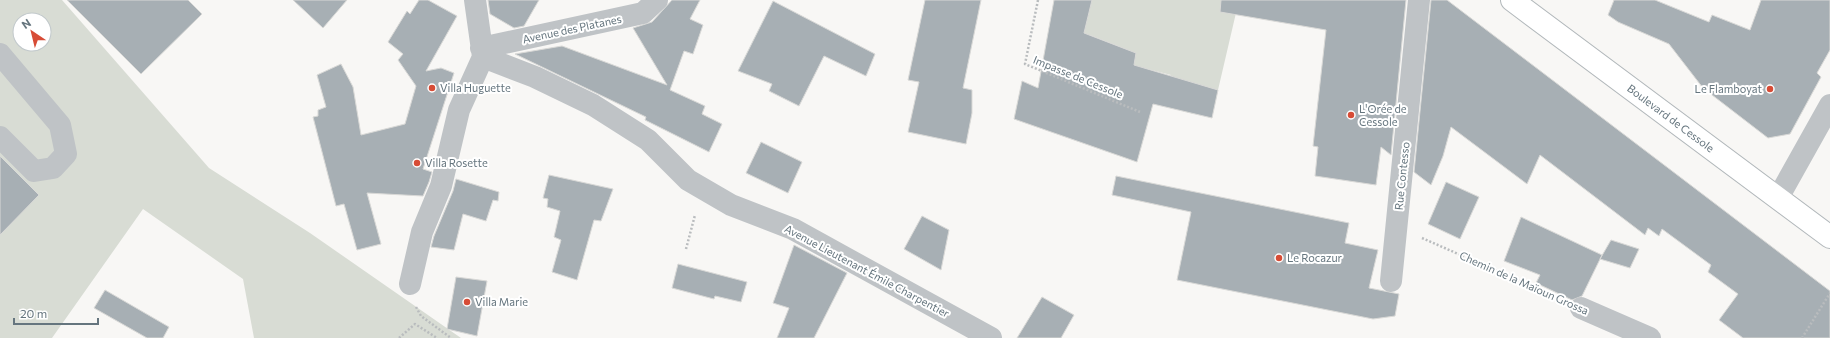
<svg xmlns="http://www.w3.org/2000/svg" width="1830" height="338" viewBox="0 0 1830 338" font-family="Commissioner,sans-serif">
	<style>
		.green { fill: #d8dcd4; fill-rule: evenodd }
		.building { fill: #a7afb4; stroke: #d9d9d7 }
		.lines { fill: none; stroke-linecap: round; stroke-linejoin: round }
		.major-casing { stroke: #b2b8bb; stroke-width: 24 }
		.path { stroke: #b9bcbe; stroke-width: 2.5; stroke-dasharray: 2 2; stroke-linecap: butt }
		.minor { stroke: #bfc3c6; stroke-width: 22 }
		.major { stroke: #fff; stroke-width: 22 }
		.poi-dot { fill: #d74c36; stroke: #fff; stroke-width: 1.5 }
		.labels { text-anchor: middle; stroke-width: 4; stroke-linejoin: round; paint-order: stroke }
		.street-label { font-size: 11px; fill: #65757e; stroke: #fff }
		.poi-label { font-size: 11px; fill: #65757e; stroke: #fff; text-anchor: start }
	</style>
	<rect width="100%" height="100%" fill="#f8f7f5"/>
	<!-- green -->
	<path class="green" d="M 0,0 L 62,0 L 209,168 L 310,233 L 461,338 L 254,338 L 243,279 L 143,209 L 52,338 L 0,338 ZM 20,20 L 44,20 L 44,44 L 20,44 Z
		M 1092,0 L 1239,0 L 1218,90 L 1201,85 L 1194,114 L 1175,109 L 1167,91 L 1171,75 L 1144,68 L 1140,81 L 1131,78 L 1136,53 L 1090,35 L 1083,40 L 1080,23 Z"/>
	<!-- building -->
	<path class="building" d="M 67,0 L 188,0 L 202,14 L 141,74 Z
		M 293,0 L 347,0 L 323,28 Z
		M 419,0 L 428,0 L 457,16 L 426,71 L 441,68 L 454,73 L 423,169 L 432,172 L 429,182 L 423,196 L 367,193 L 381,244 L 357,250 L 344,204 L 336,206 L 313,117 L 318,116 L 318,110 L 326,107 L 317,75 L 341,64 L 353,87 L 361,135 L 405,124 L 416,86 L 398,60 L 403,54 L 388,42 L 407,11 L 410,14 Z
		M 488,0 L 539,0 L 524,26 L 514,28 L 490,14 Z
		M 672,0 L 700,0 L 690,19 L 703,25 L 693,54 L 684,51 L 670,90 L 705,106 L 702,114 L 722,124 L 709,152 L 645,120 L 646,117 L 515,54 L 562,46 L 667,85 L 633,28 L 652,22 Z
		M 925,0 L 981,0 L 963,88 L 972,90 L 972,113 L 966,144 L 908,132 L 919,82 L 908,80 Z
		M 1054,0 L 1092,0 L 1084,33 L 1136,53 L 1134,65 L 1218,90 L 1212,118 L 1153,104 L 1137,162 L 1014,119 L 1022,81 L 1038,88 Z
		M 1221,0 L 1406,0 L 1391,155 L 1381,147 L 1376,185 L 1315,176 L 1318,147 L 1313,146 L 1326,30 L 1220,12 Z
		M 1431,0 L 1447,0 L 1830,291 L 1830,338 L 1743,338 L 1719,320 L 1738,294 L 1708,272 L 1711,265 L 1662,229 L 1659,236 L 1648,228 L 1645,235 L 1540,155 L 1527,184 L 1451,127 L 1443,156 L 1431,185 L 1414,172 Z
		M 1614,0 L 1655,0 L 1709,22 L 1712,15 L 1750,30 L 1761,0 L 1830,0 L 1830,50 L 1817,73 L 1821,77 L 1790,134 L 1768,138 L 1703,88 L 1669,44 L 1618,22 L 1608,15 Z
		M 773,1 L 875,54 L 866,76 L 824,56 L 799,106 L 769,91 L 772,84 L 738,71 Z
		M 761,142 L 802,162 L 788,193 L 746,173 Z
		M 0,156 L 39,195 L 0,235 Z
		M 549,175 L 613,189 L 601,221 L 594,220 L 577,280 L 552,272 L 561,240 L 554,237 L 560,211 L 547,207 L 548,199 L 543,198 Z
		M 1116,176 L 1349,223 L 1345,243 L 1378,250 L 1369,288 L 1399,294 L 1395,316 L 1373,319 L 1177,280 L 1191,212 L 1112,195 Z
		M 456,179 L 499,192 L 498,201 L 493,200 L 486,221 L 463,214 L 454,250 L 431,247 L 434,236 L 453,191 Z
		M 1446,182 L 1479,197 L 1460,239 L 1428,224 Z
		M 922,216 L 949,230 L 941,270 L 904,249 Z
		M 1521,217 L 1602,255 L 1582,296 L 1572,300 L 1536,283 L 1540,275 L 1504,261 Z
		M 1611,240 L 1639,249 L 1630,268 L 1600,259 Z
		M 794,245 L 847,273 L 814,338 L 777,338 L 789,308 L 773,303 Z
		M 678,264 L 747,282 L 741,302 L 715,296 L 714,299 L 672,288 Z
		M 456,277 L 487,281 L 477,336 L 447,329 Z
		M 105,290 L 169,327 L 163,338 L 147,338 L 94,308 Z
		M 1042,297 L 1074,315 L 1061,338 L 1017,338 Z"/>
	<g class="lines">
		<defs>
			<g id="major">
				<path id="s1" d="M 1512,0 L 1830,237"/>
			</g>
		</defs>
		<!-- major casing -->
		<use href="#major" class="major-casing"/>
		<!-- path -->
		<path class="path" d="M 1038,0 L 1025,64 L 1140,112
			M 1422,238 L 1558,298
			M 686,249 L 695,215
			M 416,307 L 421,316 L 451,338
			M 399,338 L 415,324 L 437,338
			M 1802,338 L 1830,293"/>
		<!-- minor -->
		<path class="minor" d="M 475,0 L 483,57
			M 481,48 L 643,13 L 657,0
			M 0,54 L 60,125 L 66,154 L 53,168 L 34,171 L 0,137
			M 483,57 L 535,77 L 593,105 L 648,140 L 688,180 L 731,205 L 793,229 L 991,338
			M 1778,198 L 1830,105
			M 1391,281 L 1419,0
			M 410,284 L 422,232 L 441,186 L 459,110 L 483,57
			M 1581,308 L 1650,338"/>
		<!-- major -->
		<use href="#major" class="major"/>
	</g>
	<!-- markers -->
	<g class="poi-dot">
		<circle cx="432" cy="88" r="4"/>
		<circle cx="1770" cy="89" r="4"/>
		<circle cx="1351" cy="115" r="4"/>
		<circle cx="417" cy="163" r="4"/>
		<circle cx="1279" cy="258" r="4"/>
		<circle cx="467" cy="302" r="4"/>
	</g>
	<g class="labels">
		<!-- street labels -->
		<g class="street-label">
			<text transform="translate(572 29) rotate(-12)" y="4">Avenue des Platanes</text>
			<text transform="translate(1078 77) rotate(22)" y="4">Impasse de Cessole</text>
			<text dy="4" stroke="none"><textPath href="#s1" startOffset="198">Boulevard de Cessole</textPath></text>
			<text transform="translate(1402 176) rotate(-84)" y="4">Rue Contesso</text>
			<text transform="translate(867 271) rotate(28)" y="4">Avenue Lieutenant Émile Charpentier</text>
			<text transform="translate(1524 283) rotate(24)" y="4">Chemin de la Maïoun Grossa</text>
		</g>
		<!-- poi labels -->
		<g class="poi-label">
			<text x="440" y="92">Villa Huguette</text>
			<text x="1762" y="93" text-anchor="end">Le Flamboyat</text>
			<text x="1359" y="113">L'Orée de<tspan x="1359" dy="13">Cessole</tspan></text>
			<text x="425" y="167">Villa Rosette</text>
			<text x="1287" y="262">Le Rocazur</text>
			<text x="475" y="306">Villa Marie</text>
		</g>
	</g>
	<!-- north arrow -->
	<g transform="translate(32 32) rotate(325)"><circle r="19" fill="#ffffff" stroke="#c1c8cb"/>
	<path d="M0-3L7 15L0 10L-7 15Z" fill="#d74c36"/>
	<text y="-6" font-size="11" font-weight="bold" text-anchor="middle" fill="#65757e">N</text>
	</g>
	<!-- scale -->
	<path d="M14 318v6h84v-6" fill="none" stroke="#65757e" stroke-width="2"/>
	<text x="20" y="318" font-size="12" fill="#65757e" stroke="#ffffff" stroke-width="3" paint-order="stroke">20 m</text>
</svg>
